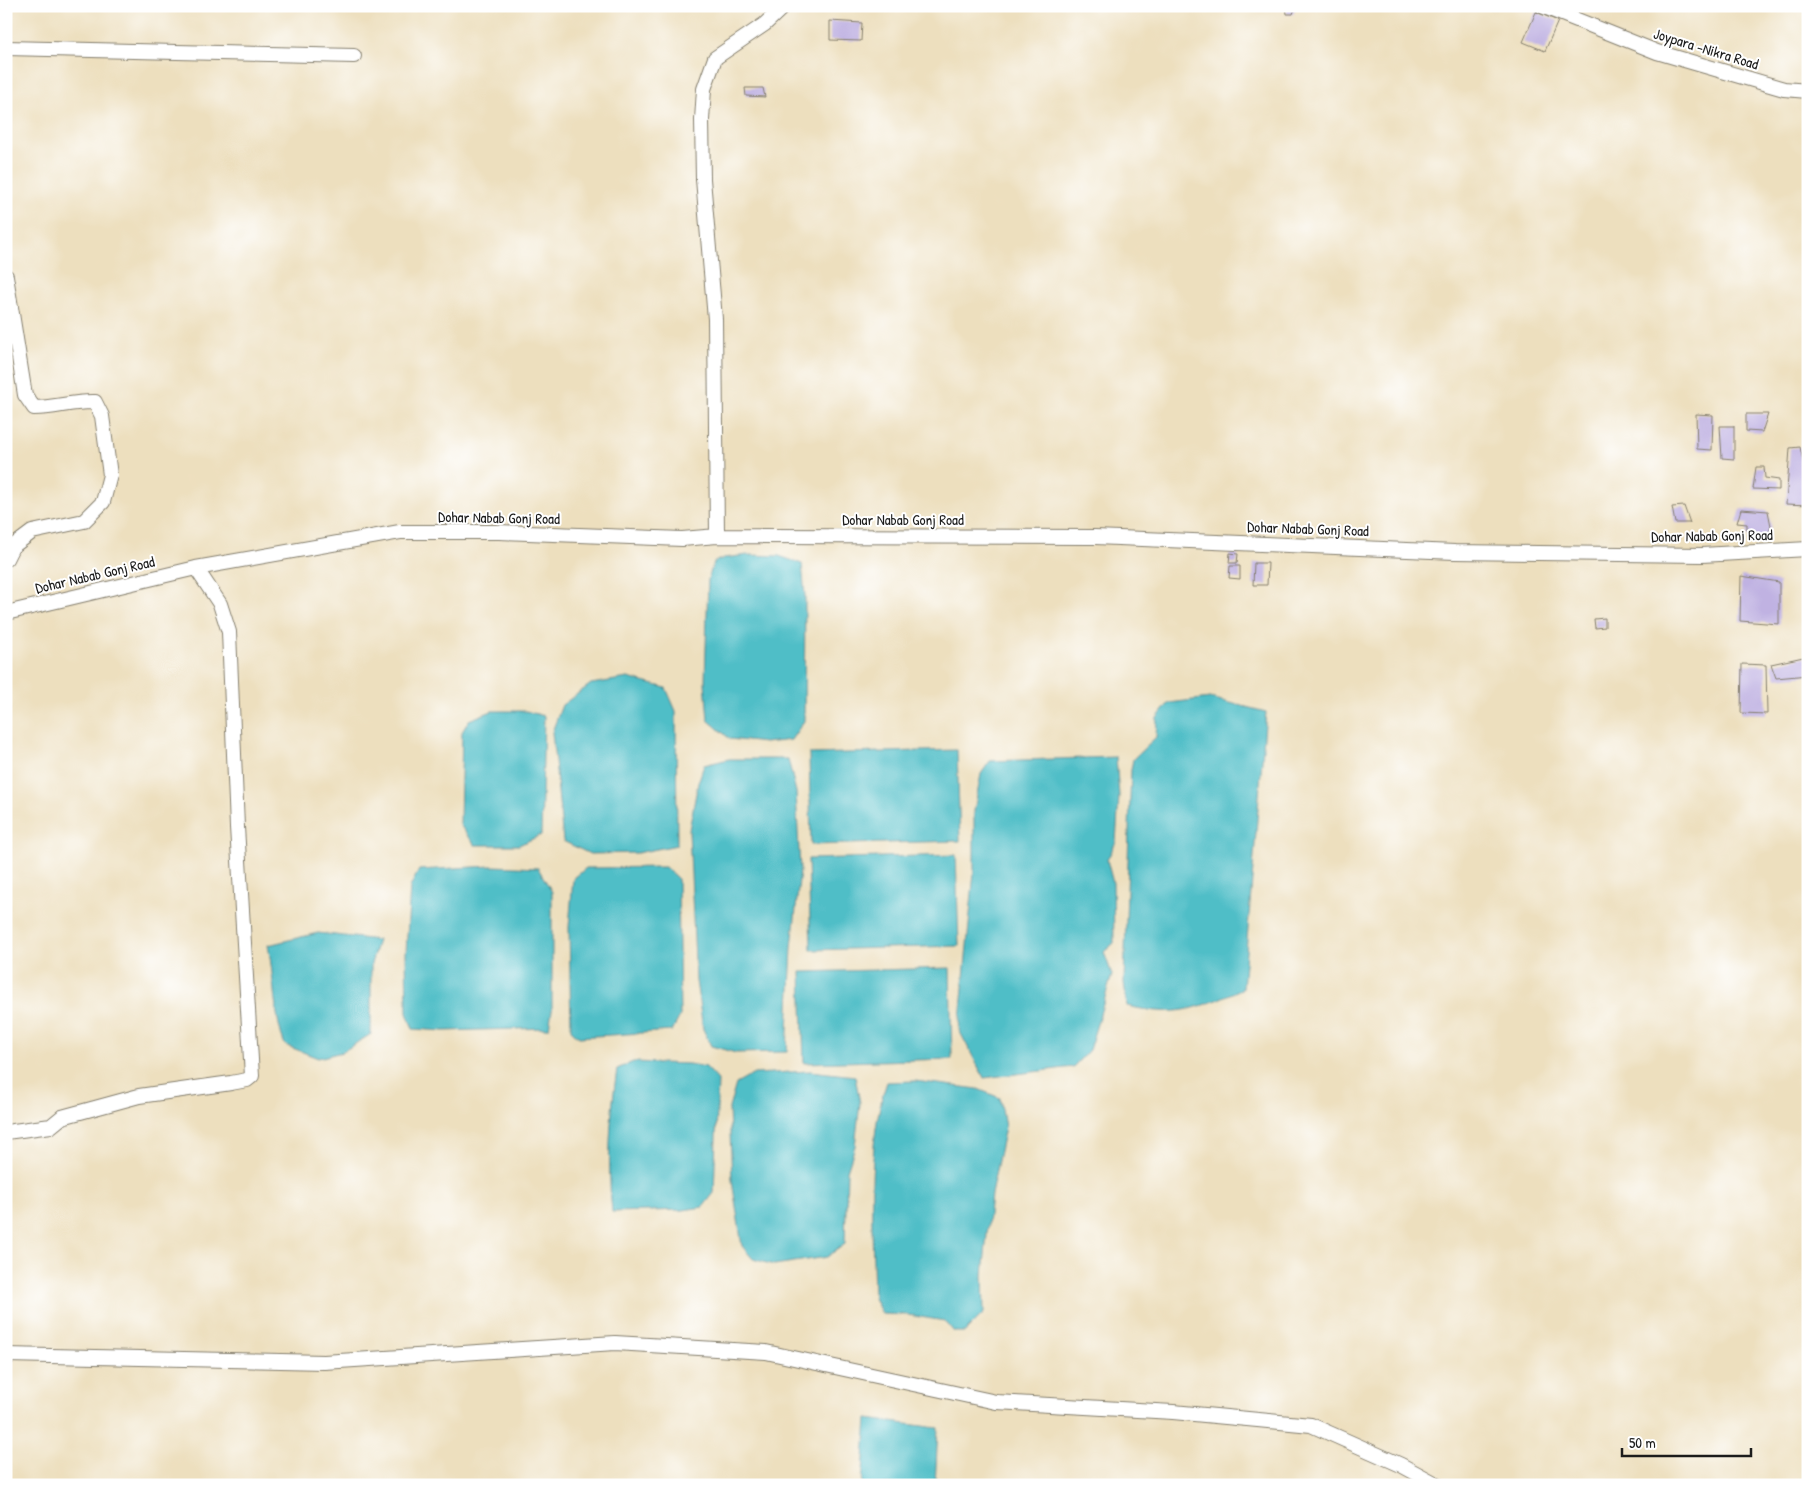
<svg xmlns="http://www.w3.org/2000/svg" width="1814" height="1491" viewBox="0 0 1814 1491" font-family="'Patrick Hand',sans-serif">
	<style>
		.water { fill: #50bec7; stroke: #366d72 }
		.building { fill: #c0b2e2 }
		.lines { fill: none; stroke-linecap: round; stroke-linejoin: round }
		.street-casing { stroke: #847e6d; stroke-width: 16 }
		.street { stroke: #fff; stroke-width: 14 }
		.labels { text-anchor: middle; stroke-width: 4; stroke-linejoin: round; paint-order: stroke }
		.street-label { font-size: 15px; fill: #1c1c1c; stroke: #fff }
	</style>
	<rect width="100%" height="100%" fill="#fff"/>
	<filter id="ink" filterUnits="userSpaceOnUse"><feTurbulence type="fractalNoise" baseFrequency=".02" numOctaves="2"/><feDisplacementMap in="SourceGraphic" scale="10" xChannelSelector="R" yChannelSelector="G"/><feConvolveMatrix kernelMatrix="1 2 1 2 8 2 1 2 1" color-interpolation-filters="sRGB"/></filter>
	<filter id="wash" filterUnits="userSpaceOnUse"><feTurbulence type="fractalNoise" baseFrequency=".0096" numOctaves="4" result="noise"/><feDisplacementMap in="SourceGraphic" scale="20" xChannelSelector="R" yChannelSelector="G"/><feGaussianBlur stdDeviation="1.12" result="paint"/><feColorMatrix in="noise" values="0 0 0 0 0 0 0 0 0 0 0 0 0 0 0 0 0 1.4 0 .05"/><feComposite in="paint" operator="in"/></filter>
	<g filter="url(#wash)">
		<rect width="100%" height="100%" fill="#eddfbe"/>
		<!-- water -->
		<path class="water" d="M 748,555 L 779,556 L 802,564 L 805,596 L 804,721 L 791,740 L 765,743 L 730,739 L 708,720 L 705,682 L 708,579 L 714,562 L 724,558 Z
			M 628,678 L 666,688 L 676,711 L 677,845 L 637,853 L 590,854 L 563,841 L 552,732 L 562,705 L 591,684 Z
			M 1210,698 L 1266,712 L 1243,988 C 1197,1009 1179,1018 1127,1006 L 1124,982 L 1131,770 L 1133,759 L 1156,737 L 1157,718 L 1169,703 Z
			M 492,711 L 526,711 L 544,716 L 541,835 L 519,845 L 475,845 L 460,825 L 462,732 L 469,720 Z
			M 957,750 L 960,841 L 811,845 L 809,754 Z
			M 1116,757 L 1119,796 L 1116,842 L 1107,860 L 1113,883 L 1114,943 L 1104,952 L 1112,975 L 1089,1050 L 1073,1067 L 984,1078 L 959,1030 L 974,872 L 974,811 L 981,774 L 990,761 Z
			M 729,759 L 788,759 L 796,792 L 800,870 L 792,947 L 787,1052 L 736,1053 L 711,1046 L 703,1029 L 696,981 L 689,830 L 698,783 L 704,765 Z
			M 956,855 L 959,946 L 811,950 L 808,859 Z
			M 492,866 L 538,868 L 552,892 L 552,1010 L 549,1028 L 444,1031 L 413,1029 L 407,1013 L 406,953 L 410,887 L 419,870 Z
			M 665,867 L 678,879 L 680,1016 L 672,1031 L 579,1037 L 571,1030 L 569,927 L 573,879 L 586,868 Z
			M 318,933 L 378,940 L 371,964 L 371,1034 L 342,1052 L 318,1058 L 285,1045 C 274,1019 274,976 268,945 Z
			M 950,968 L 952,1059 L 804,1063 L 801,972 Z
			M 633,1062 L 689,1064 L 706,1067 L 718,1080 L 714,1193 L 703,1207 L 683,1210 L 612,1212 C 607,1164 610,1117 617,1069 Z
			M 810,1071 L 855,1076 L 860,1103 L 855,1146 L 847,1171 L 845,1244 L 827,1257 L 774,1265 L 753,1259 L 742,1246 L 732,1180 L 729,1108 L 736,1084 L 754,1074 Z
			M 915,1081 L 978,1089 L 1000,1098 L 1005,1127 L 991,1194 L 983,1275 L 984,1313 L 965,1332 L 954,1332 L 945,1321 L 908,1315 L 882,1314 L 874,1298 C 873,1234 865,1141 887,1082 Z
			M 867,1419 L 938,1428 L 935,1485 L 862,1485 Z"/>
		<g id="blocks">
			<!-- building -->
			<path class="building" d="M 1286,6 L 1296,6 L 1293,14 L 1287,14 Z
				M 1536,12 L 1558,21 L 1545,51 L 1523,42 Z
				M 830,21 L 862,23 L 861,41 L 830,40 Z
				M 745,88 L 763,88 L 765,97 L 746,96 Z
				M 1696,414 L 1713,415 L 1712,450 L 1697,449 Z
				M 1746,414 L 1768,414 L 1762,432 L 1746,431 Z
				M 1720,426 L 1734,426 L 1734,459 L 1722,458 Z
				M 1800,447 L 1808,483 L 1808,505 L 1786,504 L 1790,448 Z
				M 1756,467 L 1764,467 L 1765,478 L 1779,480 L 1779,490 L 1753,489 Z
				M 1684,506 L 1690,523 L 1675,523 L 1672,507 Z
				M 1741,509 L 1768,511 L 1771,526 L 1768,538 L 1747,536 L 1747,524 L 1737,523 Z
				M 1230,553 L 1238,554 L 1237,563 L 1229,563 Z
				M 1254,563 L 1268,563 L 1267,585 L 1253,585 Z
				M 1230,566 L 1240,566 L 1240,579 L 1229,578 Z
				M 1741,576 L 1779,582 L 1779,624 L 1740,621 Z
				M 1605,618 L 1605,627 L 1595,628 L 1594,619 Z
				M 1808,656 L 1808,675 L 1776,678 L 1771,664 Z
				M 1742,664 L 1766,665 L 1767,714 L 1741,713 Z"/>
		</g>
	</g>
	<g filter="url(#ink)">
		<use href="#blocks" fill-opacity="0" stroke="#847e6d" stroke-width="1"/>
		<g class="lines">
			<defs>
				<path id="street" d="M 1542,6 L 1657,52 L 1784,89 L 1808,91
					M 6,48 L 354,56
					M 6,276 L 25,395 L 34,408 C 55,408 75,401 95,402 L 102,416 L 110,475 L 103,502 L 84,521 L 32,532 L 12,547 L 6,559
					M 717,536 L 715,319 L 703,179 L 702,120 L 704,89 L 715,58 L 765,24 L 784,6
					M 6,613 L 196,568 L 400,532 L 499,532 L 682,539 L 717,536 L 1095,537 L 1455,552 L 1702,555 L 1808,549
					M 6,1132 L 51,1126 L 62,1117 L 139,1096 L 231,1083 L 247,1080 L 252,1076 L 237,827 L 229,632 L 220,604 L 196,568
					M 6,1355 L 324,1362 L 615,1343 L 766,1352 L 996,1402 L 1173,1412 L 1311,1425 L 1401,1465 L 1438,1485"/>
			</defs>
			<!-- street casing -->
			<use href="#street" class="street-casing"/>
			<!-- street -->
			<use href="#street" class="street"/>
		</g>
	</g>
	<g class="labels">
		<!-- street labels -->
		<g class="street-label">
			<text transform="translate(1706 49) rotate(17)" y="5">Joypara -Nikra Road</text>
			<text transform="translate(499 518) rotate(1)" y="5">Dohar Nabab Gonj Road</text>
			<text x="903" y="525">Dohar Nabab Gonj Road</text>
			<text transform="translate(1308 529) rotate(2)" y="5">Dohar Nabab Gonj Road</text>
			<text transform="translate(1712 536) rotate(-1)" y="5">Dohar Nabab Gonj Road</text>
			<text transform="translate(95 575) rotate(-13)" y="5">Dohar Nabab Gonj Road</text>
		</g>
	</g>
	<!-- margin -->
	<rect width="1814" height="1491" fill="none" stroke="#fff" stroke-width="25"/>
	<!-- scale -->
	<path d="M1622 1448v8h129v-8" fill="none" stroke="#1c1c1c" stroke-width="2.5"/>
	<text x="1629" y="1448" font-size="15" fill="#1c1c1c" stroke="#ffffff" stroke-width="4" paint-order="stroke">50 m</text>
</svg>
